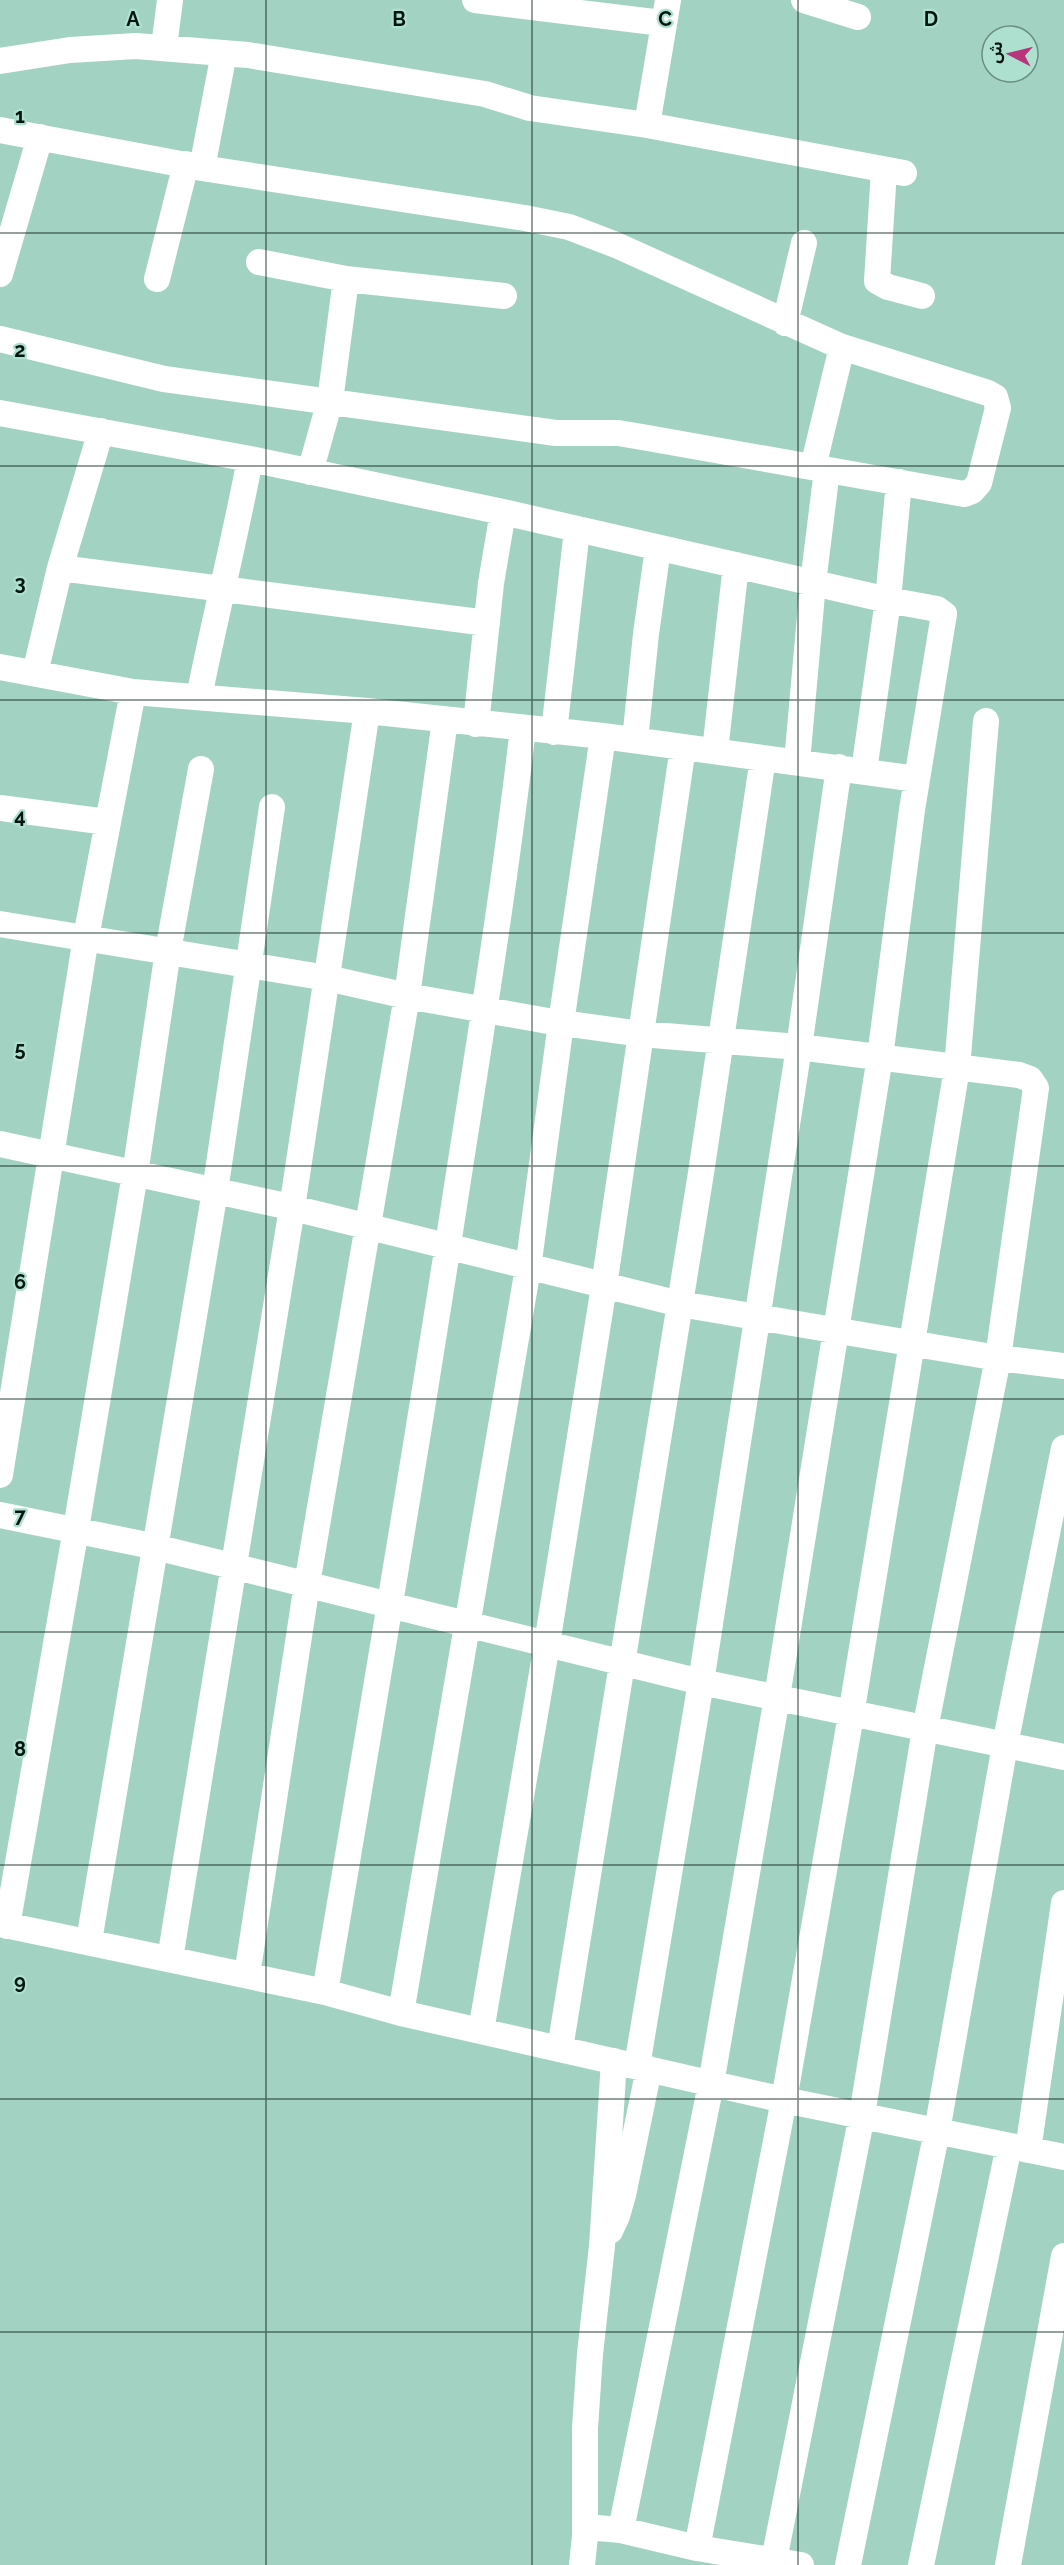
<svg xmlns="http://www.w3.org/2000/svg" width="1064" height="2565" viewBox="0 0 1064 2565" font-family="Raleway,'Noto Sans Arabic',sans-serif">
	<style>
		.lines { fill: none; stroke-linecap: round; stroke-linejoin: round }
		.minor { stroke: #fff; stroke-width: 26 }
		.grid { fill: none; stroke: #03150f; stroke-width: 1.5; stroke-opacity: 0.55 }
		.grid-label { font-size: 20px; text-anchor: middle; font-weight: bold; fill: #03150f; stroke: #aee0cf; stroke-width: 4.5; stroke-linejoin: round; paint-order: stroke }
	</style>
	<rect width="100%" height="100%" fill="#a2d3c2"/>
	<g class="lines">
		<!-- minor -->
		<path class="minor" d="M 475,0 L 662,23
			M 804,0 L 858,17
			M 164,47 L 170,0
			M 0,61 L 70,50 L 136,46 L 248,55 L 485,94 L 530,108 L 647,125 L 904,173
			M 647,125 L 668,0
			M 0,130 L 202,168 L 525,218 L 569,227 L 616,245 L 842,347 L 988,393 L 995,397 L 998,408 L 979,483 L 972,491 L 964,494 L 642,437 L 618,433 L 556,433 L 164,379 L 0,339
			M 202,168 L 224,53
			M 884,170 L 877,281 L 888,287 L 922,296
			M 259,262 L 346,279 L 504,296
			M 0,274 L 40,137
			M 157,279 L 186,164
			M 785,323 L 804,243
			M 0,413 L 250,459 L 503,512 L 888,600 L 937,609 L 944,614 L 912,810 L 880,1057 L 777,1697 L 711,2084 L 621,2530
			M 813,467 L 842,347
			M 310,472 L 330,401 L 346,279
			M 60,568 L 487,623
			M 0,667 L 133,692 L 367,711 L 603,736 L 917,779
			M 35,673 L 60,568 L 101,431
			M 199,697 C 215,617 235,539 250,459
			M 476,724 L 491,583 L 503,512
			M 554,732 L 577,530
			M 635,740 L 646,634 L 658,548
			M 715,751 L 736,565
			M 797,762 L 813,583 L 827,470
			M 864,771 L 888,600 L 899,482
			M 0,808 L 107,822
			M 0,924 L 327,978 L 407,996 L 548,1021 L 641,1034 L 799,1047 L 1019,1075 L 1030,1079 L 1036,1088 L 998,1358 L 925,1729 L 862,2115 L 774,2560
			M 0,1144 L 281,1205 L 680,1304 L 998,1358 L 1064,1366
			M 0,1475 L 86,937 L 133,692
			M 0,1515 L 147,1545 L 701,1682 L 1064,1757
			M 0,1924 L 325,1992 L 401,2013 L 784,2100 L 1064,2157
			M 7,1926 L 76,1529 L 135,1174 L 168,951 L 201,769
			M 89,1941 L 215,1191 L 272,807
			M 170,1959 L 292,1208 L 367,711
			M 247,1975 L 307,1584 L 407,996 L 445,720
			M 325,1992 C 370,1726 415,1459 456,1193 C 480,1038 505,884 523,728
			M 401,2013 L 528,1268 L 561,1023 L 603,736
			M 481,2031 L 547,1644 L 604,1286 L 683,747
			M 560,2049 L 701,1173 L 763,758
			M 637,2066 L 701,1682 L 799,1047 L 839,767
			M 1028,2150 L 1064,1903
			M 610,2231 L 617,2216 L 623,2195 L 649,2069
			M 585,2527 L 621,2530 L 697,2548 L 801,2565
			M 697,2548 L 784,2100 L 851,1715 L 957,1068 L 986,721
			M 582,2565 L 585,2536 L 585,2428 L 590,2354 L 602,2246 L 614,2061
			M 848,2565 L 937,2131 L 1005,1745 L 1064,1448
			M 921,2565 L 1009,2146
			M 1008,2565 L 1064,2256"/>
	</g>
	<!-- grid -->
	<path class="grid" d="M 266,0 L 266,2565M 532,0 L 532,2565M 798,0 L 798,2565M 0,233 L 1064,233M 0,466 L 1064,466M 0,700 L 1064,700M 0,933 L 1064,933M 0,1166 L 1064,1166M 0,1399 L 1064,1399M 0,1632 L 1064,1632M 0,1865 L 1064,1865M 0,2099 L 1064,2099M 0,2332 L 1064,2332"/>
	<g class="grid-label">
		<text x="133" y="26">A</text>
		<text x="399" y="26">B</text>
		<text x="665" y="26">C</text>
		<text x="931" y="26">D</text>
		<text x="20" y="123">1</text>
		<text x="20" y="357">2</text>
		<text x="20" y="590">3</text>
		<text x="20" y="823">4</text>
		<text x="20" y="1056">5</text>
		<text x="20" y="1289">6</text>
		<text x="20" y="1523">7</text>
		<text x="20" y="1756">8</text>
		<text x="20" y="1989">9</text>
	</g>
	<!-- north arrow -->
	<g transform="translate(1010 54) rotate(277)"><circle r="28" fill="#aee0cf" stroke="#6a8f82" stroke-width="1.5"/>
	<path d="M0-4.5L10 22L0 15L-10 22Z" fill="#b8347b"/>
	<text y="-9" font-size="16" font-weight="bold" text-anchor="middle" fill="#03150f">ش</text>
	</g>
</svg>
